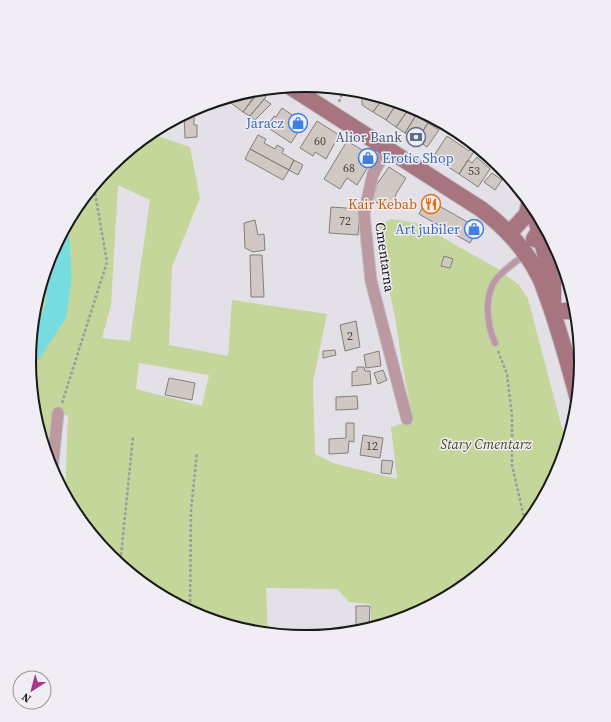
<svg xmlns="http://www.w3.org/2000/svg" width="611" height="722" viewBox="0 0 611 722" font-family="'Source Serif 4',serif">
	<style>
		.green { fill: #c4d699; fill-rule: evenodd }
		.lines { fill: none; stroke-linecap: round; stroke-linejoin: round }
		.river { stroke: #76dce0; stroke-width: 23 }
		.building { fill: #cfc8c3; stroke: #847e7a }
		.lane-casing { stroke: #bfbcc2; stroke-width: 8 }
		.street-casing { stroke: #bfbcc2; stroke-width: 13 }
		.secondary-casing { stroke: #bfbcc2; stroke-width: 18 }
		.path { stroke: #9e9ba0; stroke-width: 2.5; stroke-dasharray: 3 2; stroke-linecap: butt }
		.lane { stroke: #bc99a0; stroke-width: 5.5 }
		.street { stroke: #bc99a0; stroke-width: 11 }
		.secondary { stroke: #a77580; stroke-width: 16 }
		.labels { text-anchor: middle; stroke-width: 3; stroke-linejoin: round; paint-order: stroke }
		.number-label { font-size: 12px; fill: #464444 }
		.shop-label { font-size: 14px; fill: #366cbe; stroke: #f1edf4; text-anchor: end }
		.service-label { font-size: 14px; fill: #4e5e75; stroke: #f1edf4; text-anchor: end }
		.food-label { font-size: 14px; fill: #c56008; stroke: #f1edf4; text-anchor: end }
		.street-label { font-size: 14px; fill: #19181a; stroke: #f1edf4 }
		.park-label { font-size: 14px; font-style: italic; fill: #3f4b18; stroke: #f1edf4 }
		.rim { fill: none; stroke: #19181a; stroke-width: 2 }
	</style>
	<rect width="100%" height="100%" fill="#e4e0e7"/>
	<!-- green -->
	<path class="green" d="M 148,134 L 160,137 L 190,147 L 200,198 L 172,267 L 169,345 L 228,356 L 232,300 L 327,314 L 313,382 L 315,454 L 333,463 L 397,479 L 391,427 L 413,420 L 402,364 L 395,317 L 379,242 L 379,226 L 391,219 L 417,223 L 498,269 L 519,285 L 528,299 L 567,447 C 544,524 484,583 412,616 C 399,622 385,625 371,629 L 371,604 L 349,602 L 337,589 L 266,588 L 268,634 L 251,632 L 199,616 L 152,591 L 110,556 L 75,514 L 65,495 L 68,416 L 55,411 L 50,467 L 34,415 L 29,361 L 34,307 L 50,255 L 76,207 L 110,165 ZM 118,185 L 150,200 L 130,341 L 102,338 L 111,305 ZM 139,363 L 209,375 L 202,406 L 136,389 Z"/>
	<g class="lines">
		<!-- river -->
		<path class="river" d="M 30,352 L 55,314 L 60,279 L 58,240"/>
	</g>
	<!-- building -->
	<path class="building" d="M 247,91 L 255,97 L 243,112 L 231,103 L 237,94 Z
		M 258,91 L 266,97 L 250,116 L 243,112 Z
		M 362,92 L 384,97 L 373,112 L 362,105 Z
		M 384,97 L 392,100 L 397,103 L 386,120 L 373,112 Z
		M 264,99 L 271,104 L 255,120 L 250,116 Z
		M 397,103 L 408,110 L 396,127 L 386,120 Z
		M 282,108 L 304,123 L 291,143 L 267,127 L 274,116 L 276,117 Z
		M 191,110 L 191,114 L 194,113 L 194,125 L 197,125 L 197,137 L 185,138 L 184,114 Z
		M 408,110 L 416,115 L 405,133 L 396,127 Z
		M 416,115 L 428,123 L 417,140 L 405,133 Z
		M 317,121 L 339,135 L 326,159 L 315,152 L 313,156 L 300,148 Z
		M 428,123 L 439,130 L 427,147 L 417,140 Z
		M 447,124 L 459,131 L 463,134 L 460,137 L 455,132 L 453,134 L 444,127 Z
		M 258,135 L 266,139 L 264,143 L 275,149 L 277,145 L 284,149 L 282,153 L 294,160 L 289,170 L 250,149 Z
		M 447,136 L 469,151 L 474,144 L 477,147 L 459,174 L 433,157 Z
		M 347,141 L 374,157 L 357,185 L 347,178 L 340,189 L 324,179 Z
		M 250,149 L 289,170 L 283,180 L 245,159 Z
		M 477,157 L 490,169 L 478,187 L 459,174 L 468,160 L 472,163 Z
		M 294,160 L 303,165 L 298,175 L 289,170 Z
		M 389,167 L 406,178 L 396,194 L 392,208 L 372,201 L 377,184 Z
		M 492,173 L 502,180 L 495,190 L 484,182 Z
		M 427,199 L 478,228 L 470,243 L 419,214 Z
		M 331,207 L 360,209 L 358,235 L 329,233 Z
		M 255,220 L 258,235 L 264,234 L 265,250 L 253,252 L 245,248 L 244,223 Z
		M 250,255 L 262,255 L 264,297 L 251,297 Z
		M 444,256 L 453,259 L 450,268 L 441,266 Z
		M 356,321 L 360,347 L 345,351 L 340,325 Z
		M 335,350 L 336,355 L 323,358 L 323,351 Z
		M 379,351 L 381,366 L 366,368 L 364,355 Z
		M 357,367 L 364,367 L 365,371 L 370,371 L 371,384 L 352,386 L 352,372 L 357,371 Z
		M 383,370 L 387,380 L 378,384 L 374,373 Z
		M 169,378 L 195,383 L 192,400 L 165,395 Z
		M 357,396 L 358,409 L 336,410 L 336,397 Z
		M 346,423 L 354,423 L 354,442 L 349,441 L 348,453 L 329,454 L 329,439 L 346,438 Z
		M 363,435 L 383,438 L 380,458 L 360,455 Z
		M 382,460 L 393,461 L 391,474 L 381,473 Z
		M 356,606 L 370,606 L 369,629 L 356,633 Z"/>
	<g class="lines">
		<defs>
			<path id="lane" d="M 418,109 L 426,114
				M 495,343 C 487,325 483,295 497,278 C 505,269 516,262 525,254"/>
			<path id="street" d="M 387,149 L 373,174 L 364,214 L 371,281 L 407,419
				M 52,471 L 58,413"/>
			<path id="secondary" d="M 289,86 L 481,209 C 505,227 526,250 539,276 C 543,283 545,292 548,299 C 560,332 569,366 578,399
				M 531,201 L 539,231 L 534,239
				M 539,231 L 553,283 L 553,304
				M 509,234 L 527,214 L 530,200
				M 552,311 L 577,311"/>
		</defs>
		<!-- lane casing -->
		<use href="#lane" class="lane-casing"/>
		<!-- street casing -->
		<use href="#street" class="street-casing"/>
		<!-- secondary casing -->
		<use href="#secondary" class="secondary-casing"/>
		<!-- path -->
		<path class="path" d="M 339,102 L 344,88
			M 433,196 L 431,195 L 429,197 L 435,201 L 434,203
			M 477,230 L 479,231 L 475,236 L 476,237 L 483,228
			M 498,351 L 507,374 L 512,416 L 512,465 L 526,526
			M 62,403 L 107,262 L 95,193 L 104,173
			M 120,565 L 133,437
			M 190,612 L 191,510 L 197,453"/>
		<!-- lane -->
		<use href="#lane" class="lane"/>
		<!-- street -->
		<use href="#street" class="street"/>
		<!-- secondary -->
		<use href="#secondary" class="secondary"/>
	</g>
	<!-- icons -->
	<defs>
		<symbol id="shop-ring" viewBox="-11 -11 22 22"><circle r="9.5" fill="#f1edf4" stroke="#3f7fe0" stroke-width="1.5"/><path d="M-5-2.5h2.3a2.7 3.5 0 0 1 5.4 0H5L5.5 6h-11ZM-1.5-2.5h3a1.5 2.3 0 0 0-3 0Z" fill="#3f7fe0"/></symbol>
		<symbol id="bank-ring" viewBox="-11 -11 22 22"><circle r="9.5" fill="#f1edf4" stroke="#5c6f8a" stroke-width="1.5"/><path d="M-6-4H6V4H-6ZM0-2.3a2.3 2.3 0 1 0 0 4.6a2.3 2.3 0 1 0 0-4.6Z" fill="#5c6f8a"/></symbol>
		<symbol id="restaurant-ring" viewBox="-11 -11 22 22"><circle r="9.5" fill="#f1edf4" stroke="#e8710a" stroke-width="1.5"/><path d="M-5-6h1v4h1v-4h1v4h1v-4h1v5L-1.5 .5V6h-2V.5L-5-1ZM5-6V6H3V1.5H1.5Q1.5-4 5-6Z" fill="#e8710a"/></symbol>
	</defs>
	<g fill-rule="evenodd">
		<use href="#shop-ring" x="287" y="112" width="22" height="22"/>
		<use href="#bank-ring" x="405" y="126" width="22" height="22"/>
		<use href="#shop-ring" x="357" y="147" width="22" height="22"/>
		<use href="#restaurant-ring" x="420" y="193" width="22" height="22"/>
		<use href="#shop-ring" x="463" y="218" width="22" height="22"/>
	</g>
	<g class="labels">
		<!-- number labels -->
		<g class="number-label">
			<text x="320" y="145">60</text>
			<text x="349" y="172">68</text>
			<text x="474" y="175">53</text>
			<text x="345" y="225">72</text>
			<text x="350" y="340">2</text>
			<text x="372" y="450">12</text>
		</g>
		<!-- shop labels -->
		<g class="shop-label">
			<text x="284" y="128">Jaracz</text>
			<text x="382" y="163" text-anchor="start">Erotic Shop</text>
			<text x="460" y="234">Art jubiler</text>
		</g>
		<!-- service labels -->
		<g class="service-label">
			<text x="402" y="142">Alior Bank</text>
		</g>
		<!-- food labels -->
		<g class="food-label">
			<text x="417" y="209">Kair Kebab</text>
		</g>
		<!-- street labels -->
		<g class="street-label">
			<text transform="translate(385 257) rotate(82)" y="5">Cmentarna</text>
		</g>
		<!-- park labels -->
		<g class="park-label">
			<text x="486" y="449">Stary Cmentarz</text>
		</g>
	</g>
	<!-- crop -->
	<path d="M0 0H611V722H0ZM36 361a269 269 0 1 1 538 0a269 269 0 1 1-538 0Z" fill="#f1edf4" fill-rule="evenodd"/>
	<path class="rim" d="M36 361a269 269 0 1 1 538 0a269 269 0 1 1-538 0Z"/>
	<!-- north arrow -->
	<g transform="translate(32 690) rotate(216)"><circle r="19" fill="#f1edf4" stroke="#9b989d"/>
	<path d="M0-3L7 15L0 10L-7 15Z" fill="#ad368c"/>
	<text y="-6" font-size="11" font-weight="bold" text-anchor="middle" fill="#19181a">N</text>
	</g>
</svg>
